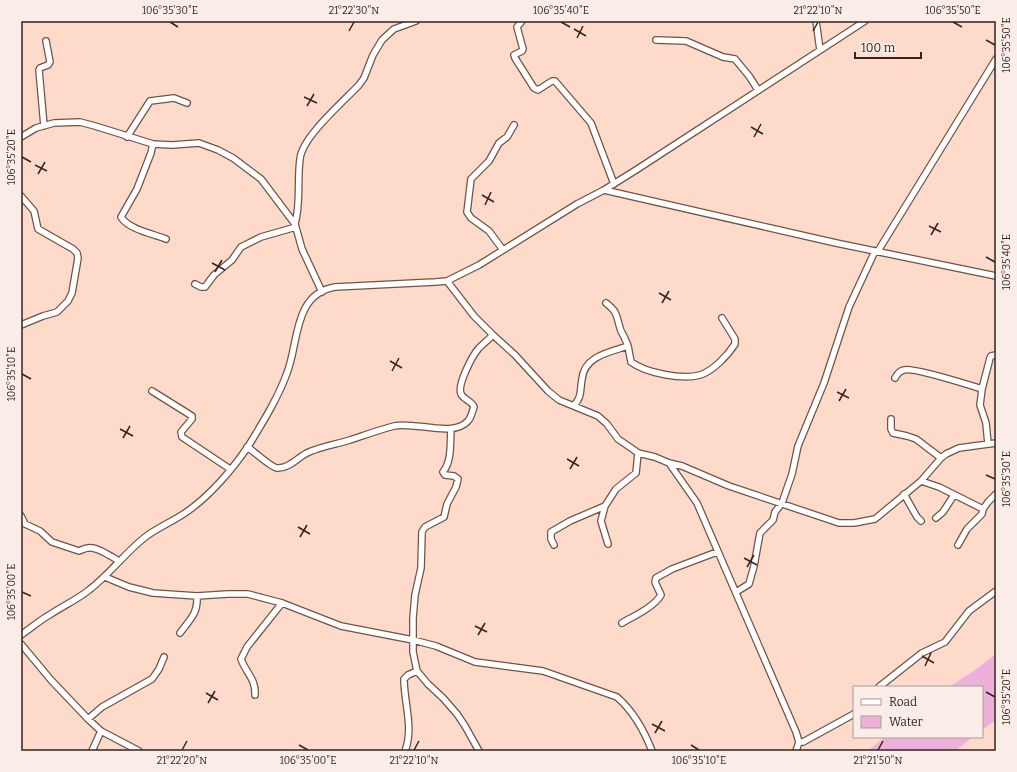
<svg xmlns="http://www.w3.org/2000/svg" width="1017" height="772" viewBox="0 0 1017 772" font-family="Bitter,serif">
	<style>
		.water { fill: #ecb0da }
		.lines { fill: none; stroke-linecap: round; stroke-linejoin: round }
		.minor-casing { stroke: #705345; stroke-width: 8 }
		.minor { stroke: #fff; stroke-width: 5.5 }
		.ticks { fill: none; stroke: #32251f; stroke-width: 1.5 }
		.neatline { fill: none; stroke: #32251f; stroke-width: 1.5 }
		.ticks-label { font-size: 10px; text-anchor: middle; fill: #32251f }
	</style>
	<rect width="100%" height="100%" fill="#fddaca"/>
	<!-- water -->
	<path class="water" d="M 996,654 L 996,720 L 982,730 L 982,687 L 949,687 L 975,670 Z
		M 885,737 L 973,737 L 955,751 L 868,751 Z"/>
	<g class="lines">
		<defs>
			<path id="minor" d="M 522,21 L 517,27 L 523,49 L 522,51 L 514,55 L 515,58 L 534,88 L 538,90 L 552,81 L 555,81 L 591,123 L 614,184
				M 816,21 L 820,50
				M 656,40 L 686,41 L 723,57 L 735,59 L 749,76 L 758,90
				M 44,126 L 39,70 L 40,68 L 48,65 L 50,62 L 46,41
				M 21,137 L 36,128 L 54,123 L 80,122 L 95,126 L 153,144 L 172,145 L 199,143 L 218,150 L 233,158 L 261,179 L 295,224 L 302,249 L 322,292
				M 127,137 L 150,101 L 174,98 L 187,103
				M 153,144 L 151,153 L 137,189 L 121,217 C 128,229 153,234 166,239
				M 604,190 L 836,243 L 996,276
				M 21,196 L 34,211 L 38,229 L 73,249 L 77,253 L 78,258 L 72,293 L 68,301 L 57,312 L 43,316 L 21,325
				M 295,224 C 301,203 297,181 300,159 C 302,137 343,102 359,85 L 364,78 L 373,55 L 382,40 L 394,29 L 416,21
				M 503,250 L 489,231 L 471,218 L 467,212 L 471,179 L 489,161 L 499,143 L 507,137 L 514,125
				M 878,251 L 996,59
				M 447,281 L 474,316 L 493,335 L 515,355 L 548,391 L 559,400 L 598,416 L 607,424 L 618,439 L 634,450 L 638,453 L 655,457 L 669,463 L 682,466 L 729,486 L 839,523 L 854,523 L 875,519 L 921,481 L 941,458 L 946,454 L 959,448 L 996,443
				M 195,284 L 201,287 L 205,287 L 214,275 L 232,260 L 241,247 L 261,237 L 296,227
				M 628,346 L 631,362 C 646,373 682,380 700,375 C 713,371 728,355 735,344 L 735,339 L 722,318
				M 895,378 C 897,374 899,371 904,370 C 913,367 969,385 982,389
				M 152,391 L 192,416 L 192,419 L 181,432 L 182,437 L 230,469
				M 574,405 C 582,398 580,389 582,379 C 584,356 610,352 628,346 C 626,341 624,336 621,331 C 616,317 619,313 606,303
				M 891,419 L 891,429 L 893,433 L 907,436 L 916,439 L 941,458
				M 988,444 L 986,423 L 980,405 L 982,389 L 990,358 L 991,356 L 996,355
				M 247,447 C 254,451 270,467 277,468 C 289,469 299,456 309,452 C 323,446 337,444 350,440 C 365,435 379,430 394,426 C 414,421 453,438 468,421 C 471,418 472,412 474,407 C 472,401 464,400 461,394 C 457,385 472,356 479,348 C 483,344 488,340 493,335
				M 669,463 L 697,503 L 796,732 L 799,742 L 796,751
				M 921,481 L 939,487 L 983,509 L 988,502 L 996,494
				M 904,494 L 917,517 L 921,521
				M 605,506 L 601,521 L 608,544
				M 21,516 L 25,524 L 40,531 L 52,542 L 79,551 C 82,550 85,548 88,548 C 96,546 112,557 119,561
				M 936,518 L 943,512 L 954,495
				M 554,545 L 551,539 L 551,532 L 570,521 L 605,506 L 616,489 L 636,473 L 638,453
				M 958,545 L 967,529 L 982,514 L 983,509
				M 105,577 L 129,587 L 153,593 L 197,596 L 228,594 L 248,594 L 282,603 L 341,626 L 413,640 L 436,646 L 475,662 L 543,671 L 617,697 C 634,712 644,730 652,751
				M 736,592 L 749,584 L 754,566 L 760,533 L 773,520 L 775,512 L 782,503 L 792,474 L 798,446 L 824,383 L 849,307 L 875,251
				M 622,623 C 634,616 654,607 661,595 L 655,582 L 656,578 L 672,569 L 717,552
				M 180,633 C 190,619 198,614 197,596
				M 21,635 C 31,628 40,620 51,614 C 63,606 78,599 89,590 C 109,575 124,554 144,538 C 156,528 172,522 185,513 C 209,497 233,469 249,445 C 263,422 278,398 287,373 C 299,343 293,294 335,287 L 435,282 L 447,281 L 479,265 L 577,204 L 604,190 L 636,170 L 865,21
				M 21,644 L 51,680 L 88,719 L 101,731 L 139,751
				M 417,671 L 428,684 L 443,698 L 457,714 L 465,726 L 479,751
				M 879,687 L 922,653 L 945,642 L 969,611 L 996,591
				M 255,695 C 256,679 246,673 241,659 L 247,647 L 282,603
				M 88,719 L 102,707 L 152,679 L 159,669 L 164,657
				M 799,742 L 803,742 L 854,714
				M 92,751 L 101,731
				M 405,751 C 414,728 404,703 404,679 L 408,675 L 417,671 L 413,652 L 413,618 L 415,595 L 421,568 L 422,532 L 425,527 L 444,517 L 447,504 L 456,487 L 458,479 L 454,476 L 445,475 L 443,472 C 452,461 450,443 451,429"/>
		</defs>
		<!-- minor casing -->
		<use href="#minor" class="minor-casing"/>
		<!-- minor -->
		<use href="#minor" class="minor"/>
	</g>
	<!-- ticks -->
	<path class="ticks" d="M 170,22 L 178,27M 561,22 L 570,27M 953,22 L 962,27M 574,29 L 586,36M 349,31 L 354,22M 813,31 L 818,22M 577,38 L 583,26M 986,40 L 995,45M 304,97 L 317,103M 307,106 L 314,94M 751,127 L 763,134M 754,137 L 761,124M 22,157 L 31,162M 35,165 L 47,171M 38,174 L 45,162M 482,195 L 494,202M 485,205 L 491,192M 929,226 L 941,232M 931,235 L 938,223M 986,257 L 995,262M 212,263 L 225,270M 215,272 L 222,260M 659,293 L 671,300M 662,303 L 669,291M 390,361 L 402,368M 392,371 L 399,358M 22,374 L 31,379M 837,392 L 849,398M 839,401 L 846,389M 120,429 L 133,436M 123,438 L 130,426M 567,459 L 579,466M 570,469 L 577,457M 986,475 L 995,479M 298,527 L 310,534M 300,537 L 307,525M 744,558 L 757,565M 747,567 L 754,555M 22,592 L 31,596M 475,626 L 487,632M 478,635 L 485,623M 922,656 L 934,663M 925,666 L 931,653M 986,692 L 995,697M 206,693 L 218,700M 208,703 L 215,691M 652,724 L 665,731M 655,733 L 662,721M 299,745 L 308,750M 691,745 L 699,750M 182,750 L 187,741M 414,750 L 419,741M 878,750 L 883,741"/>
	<!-- border -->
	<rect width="1017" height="772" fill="none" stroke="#faece6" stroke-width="44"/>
	<!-- legend -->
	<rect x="853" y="686" width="130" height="52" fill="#faece6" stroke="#aa9c96"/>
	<rect x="861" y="699" width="20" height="6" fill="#ffffff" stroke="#aa9c96"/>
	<text x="889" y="706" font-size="12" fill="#32251f">Road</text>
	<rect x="861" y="716" width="20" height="12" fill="#ecb0da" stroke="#aa9c96"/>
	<text x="889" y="726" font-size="12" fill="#32251f">Water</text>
	<!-- scale -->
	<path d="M855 52v6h66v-6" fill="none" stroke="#32251f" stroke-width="2"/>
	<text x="861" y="52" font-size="12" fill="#32251f" stroke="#faece6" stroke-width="3" paint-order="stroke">100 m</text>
	<rect x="22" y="22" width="973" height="728" class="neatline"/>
	<g class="ticks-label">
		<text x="170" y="14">106°35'30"E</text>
		<text x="354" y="14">21°22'30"N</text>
		<text x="561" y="14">106°35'40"E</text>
		<text x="818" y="14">21°22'10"N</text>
		<text x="953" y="14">106°35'50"E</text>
		<text transform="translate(1006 45) rotate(-90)" y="4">106°35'50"E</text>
		<text transform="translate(11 157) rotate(-90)" y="4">106°35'20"E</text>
		<text transform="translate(1006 262) rotate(-90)" y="4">106°35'40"E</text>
		<text transform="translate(11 374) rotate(-90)" y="4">106°35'10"E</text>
		<text transform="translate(1006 479) rotate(-90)" y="4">106°35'30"E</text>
		<text transform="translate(11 592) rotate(-90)" y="4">106°35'00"E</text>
		<text transform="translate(1006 697) rotate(-90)" y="4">106°35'20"E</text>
		<text x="182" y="764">21°22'20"N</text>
		<text x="308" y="764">106°35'00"E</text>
		<text x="414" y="764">21°22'10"N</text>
		<text x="699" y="764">106°35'10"E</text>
		<text x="878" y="764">21°21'50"N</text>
	</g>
</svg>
